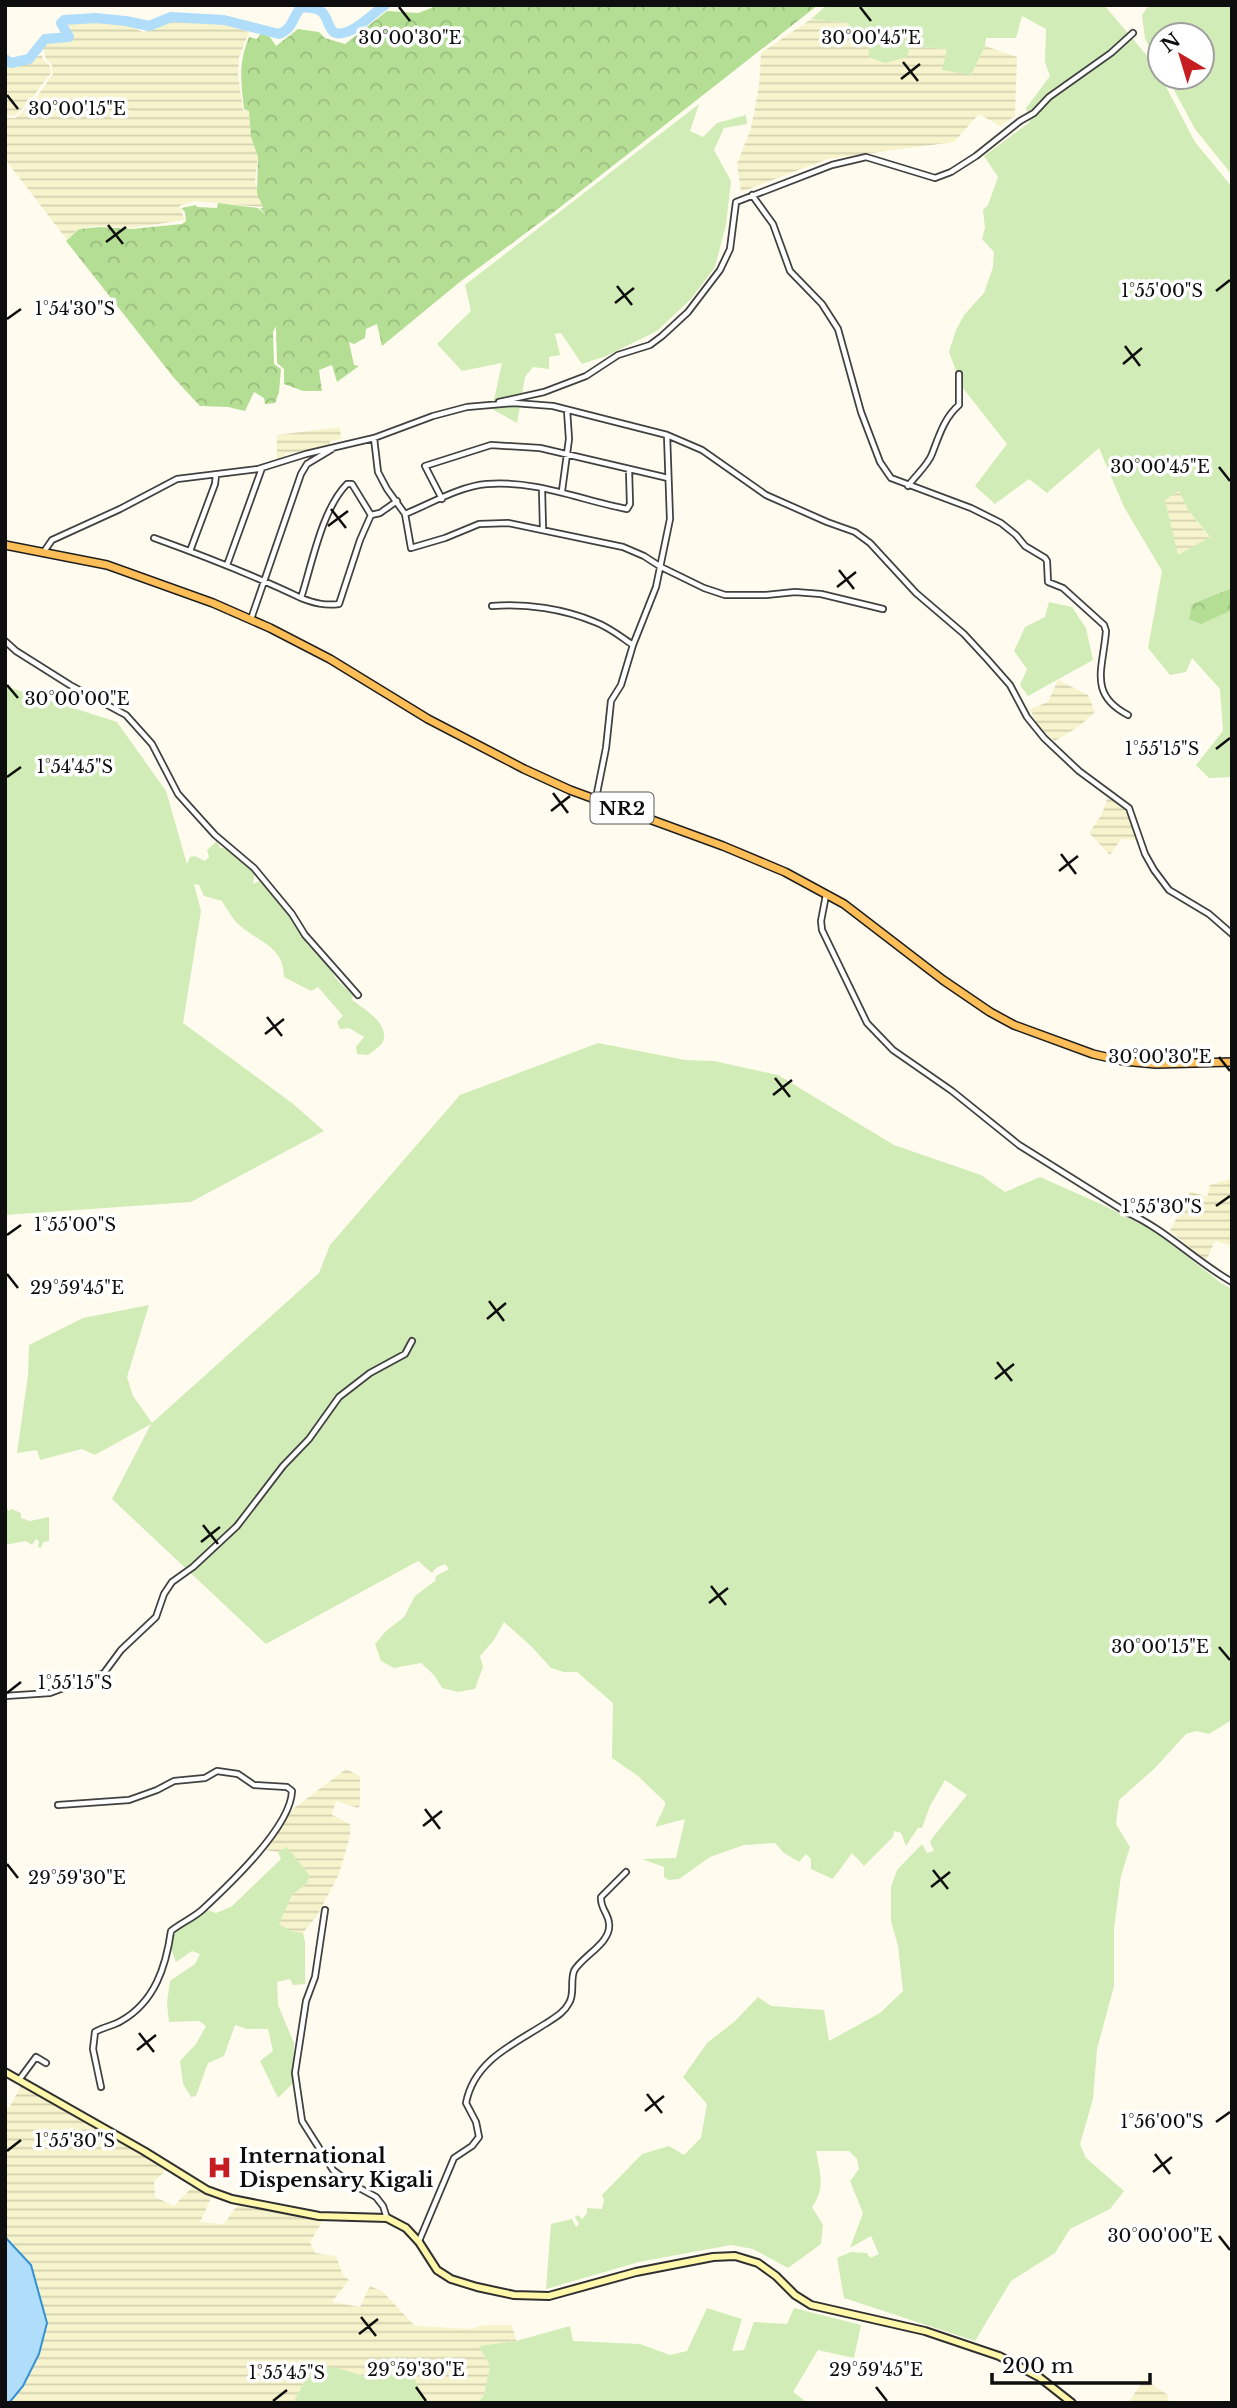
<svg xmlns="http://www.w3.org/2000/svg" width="1237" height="2408" viewBox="0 0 1237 2408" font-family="'Libre Baskerville',serif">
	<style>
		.farmland { fill: url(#farmland-rules) }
		.grass { fill: #d1ecb6; fill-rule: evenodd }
		.forest { fill: url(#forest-crowns) }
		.water { fill: #b0ddfa; stroke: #3391d5; stroke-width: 2 }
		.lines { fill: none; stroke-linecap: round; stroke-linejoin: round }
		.river { stroke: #b0ddfa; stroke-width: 10 }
		.minor-casing { stroke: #414141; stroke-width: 8 }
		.secondary-casing { stroke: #303030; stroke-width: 10 }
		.trunk-casing { stroke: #1f1f1f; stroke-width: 10 }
		.minor { stroke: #fff; stroke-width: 4.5 }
		.secondary { stroke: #fff7aa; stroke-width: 6 }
		.trunk { stroke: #febe57; stroke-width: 7 }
		.ticks { fill: none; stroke: #0e0e0e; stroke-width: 2.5 }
		.labels { text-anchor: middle; stroke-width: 7; stroke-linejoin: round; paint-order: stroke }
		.shield { fill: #fff; stroke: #565656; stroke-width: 2 }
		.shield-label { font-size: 19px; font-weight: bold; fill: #0e0e0e }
		.poi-label { font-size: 21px; font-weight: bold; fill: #0e0e0e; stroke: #fff; text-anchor: start }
		.ticks-label { font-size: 18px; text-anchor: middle; fill: #0e0e0e; stroke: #fff; stroke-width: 7; stroke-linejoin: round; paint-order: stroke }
	</style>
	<defs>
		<pattern id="farmland-rules" width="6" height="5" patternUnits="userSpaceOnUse" patternTransform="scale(1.75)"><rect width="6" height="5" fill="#f7f4cd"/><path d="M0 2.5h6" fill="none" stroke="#d3d0af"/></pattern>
		<pattern id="forest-crowns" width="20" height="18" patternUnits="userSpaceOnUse" patternTransform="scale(1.75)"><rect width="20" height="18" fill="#b4de94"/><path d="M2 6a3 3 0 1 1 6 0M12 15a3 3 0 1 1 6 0" fill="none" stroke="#9abd7e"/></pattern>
	</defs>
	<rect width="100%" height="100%" fill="#fffcef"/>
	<!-- farmland -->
	<path class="farmland" d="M 811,19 L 848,23 L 868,35 L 909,46 L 948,49 L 971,75 L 985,46 L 1017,57 L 1015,116 L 1000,126 L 979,114 L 954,142 L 828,159 L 741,192 L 737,164 L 751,128 L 759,87 L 761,53 Z
		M 75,20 L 122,23 L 143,32 L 157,29 L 167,21 L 227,25 L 249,32 L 239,57 L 238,74 L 243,110 L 249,111 L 251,137 L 258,157 L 255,181 L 262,207 L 194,201 L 179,206 L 185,220 L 131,228 L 100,226 L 79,228 L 67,240 L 5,159 L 5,118 L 15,118 L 31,105 L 53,74 L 52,65 L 46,59 L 42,44 L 49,39 L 64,41 L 70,37 L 63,23 Z
		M 42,55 L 43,60 L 50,66 L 51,73 L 28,103 L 15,115 L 5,116 L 5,65 L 10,66 L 31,62 L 36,57 Z
		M 340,427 L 341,439 L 330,441 L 330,447 L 285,454 L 285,460 L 277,461 L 277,435 Z
		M 1179,491 L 1188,510 L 1210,538 L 1178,556 L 1165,500 Z
		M 1058,680 L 1088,695 L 1095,712 L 1078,727 L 1055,741 L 1039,728 L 1030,709 L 1048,702 Z
		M 1114,798 L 1127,808 L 1138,840 L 1121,839 L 1110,855 L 1089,833 L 1102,814 L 1107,799 Z
		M 1232,1178 L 1232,1246 L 1215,1241 L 1206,1261 L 1170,1231 L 1190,1191 L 1207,1197 L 1210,1185 Z
		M 346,1769 L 360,1776 L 360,1806 L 358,1808 L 336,1801 L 332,1815 L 350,1824 L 350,1836 L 339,1874 L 318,1914 L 303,1933 L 291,1931 L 278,1925 L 292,1895 L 306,1884 L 288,1848 L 278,1852 L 266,1850 L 293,1809 Z
		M 24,2080 L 78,2110 L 169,2167 L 154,2182 L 155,2197 L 174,2206 L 192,2187 L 212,2196 L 200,2222 L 224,2224 L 242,2199 L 327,2214 L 310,2242 L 315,2253 L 336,2256 L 343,2275 L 349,2280 L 332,2302 L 360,2307 L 370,2286 L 383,2292 L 414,2325 L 419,2326 L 471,2329 L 484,2325 L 512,2325 L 516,2341 L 479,2346 L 490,2366 L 484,2395 L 478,2403 L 425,2403 L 413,2375 L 363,2376 L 338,2369 L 313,2365 L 293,2403 L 9,2403 L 23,2386 L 31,2265 L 5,2237 L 5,2106 L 9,2108 Z
		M 1144,2379 L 1168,2395 L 1168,2400 L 1173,2403 L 1128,2403 Z"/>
	<!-- grass -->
	<path class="grass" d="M 827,5 L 1104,5 L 1154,64 L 1195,142 L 1232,187 L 1232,588 L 1192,604 L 1215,617 L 1232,610 L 1232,777 L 1209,778 L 1196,765 L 1223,731 L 1220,689 L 1192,658 L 1186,672 L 1170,675 L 1148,648 L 1162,571 L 1124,507 L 1099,448 L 1047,493 L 1029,479 L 995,504 L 975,486 L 1007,444 L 962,387 L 949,352 L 956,330 L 964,315 L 984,293 L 993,267 L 994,252 L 982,239 L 985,228 L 983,210 L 988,205 L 998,177 L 984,156 L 1030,122 L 1026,108 L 1050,76 L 1045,62 L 1046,29 L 1022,16 L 1016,38 L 986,38 L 985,46 L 971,75 L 942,70 L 947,49 L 910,46 L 907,57 L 885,63 L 869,57 L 868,35 L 850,36 L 848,23 L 811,19 ZM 1179,491 L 1188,510 L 1210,537 L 1178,555 L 1165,500 Z
		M 1149,5 L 1232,5 L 1232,175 L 1195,129 L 1167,77 L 1202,77 L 1202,35 L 1160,35 L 1160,64 L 1145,39 L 1142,15 Z
		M 699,104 L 690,131 L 703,137 L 717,123 L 746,115 L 747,124 L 724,128 L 714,150 L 731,181 L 726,225 L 715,267 L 691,299 L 657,331 L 606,356 L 582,364 L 561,333 L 555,334 L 560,355 L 549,357 L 549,369 L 533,367 L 525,377 L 517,423 L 492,409 L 502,363 L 462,371 L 437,344 L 471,311 L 465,285 Z
		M 1049,602 L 1072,607 L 1086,628 L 1093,660 L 1028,696 L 1020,685 L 1027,669 L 1014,651 L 1025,627 L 1045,617 Z
		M 5,686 L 117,722 L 166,791 L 187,864 L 190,857 L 195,856 L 205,861 L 209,857 L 207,850 L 217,841 L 220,848 C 235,848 246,862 255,872 L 253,884 L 260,881 L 290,915 L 308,946 L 324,956 L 336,979 L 353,995 L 352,1000 C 363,1008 387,1022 384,1039 C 383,1045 373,1051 368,1055 L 357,1054 L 356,1047 L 364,1037 L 349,1028 L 340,1029 L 337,1022 L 343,1016 L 318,987 L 311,991 L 284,977 C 284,945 257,942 238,924 C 232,918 227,909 222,901 L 204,896 L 199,885 L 194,884 L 201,911 L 183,1023 L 292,1103 L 324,1131 L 191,1202 L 5,1215 Z
		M 598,1043 L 685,1060 L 714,1061 L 778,1075 L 894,1145 L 981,1175 L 1005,1192 L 1040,1177 L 1103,1205 L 1156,1232 L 1221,1283 L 1232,1289 L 1232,1720 L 1209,1734 L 1196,1731 L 1186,1734 L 1155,1768 L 1119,1800 L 1116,1824 L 1130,1847 L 1121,1876 L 1114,1928 L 1114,1986 L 1097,2049 L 1093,2099 L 1080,2144 L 1086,2158 L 1124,2191 L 1110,2209 L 1070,2229 L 1055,2253 L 1011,2281 L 975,2341 L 844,2298 L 837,2258 L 851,2252 L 867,2253 L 870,2258 L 879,2254 L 871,2236 L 850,2248 L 863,2213 L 850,2181 L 859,2169 L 857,2159 L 849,2151 L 816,2151 C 820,2174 826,2187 812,2207 L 823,2225 L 821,2244 L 788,2268 L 753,2249 L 731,2245 L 639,2262 L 546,2289 L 551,2224 L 572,2219 L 576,2227 L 579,2224 L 575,2217 L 578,2215 L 582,2219 L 587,2213 L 587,2208 L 602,2209 L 604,2200 L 602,2195 L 642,2154 L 669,2146 L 684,2155 L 701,2138 L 707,2104 L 683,2077 L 707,2043 L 734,2022 L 758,1997 L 771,2006 L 824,2010 L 829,2041 L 880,2013 L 903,1991 L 898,1946 L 891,1921 L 891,1887 L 897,1870 L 922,1844 L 927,1853 L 934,1851 L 930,1842 L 933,1837 L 967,1795 L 945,1780 L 930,1806 L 922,1828 L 918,1828 L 906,1846 L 901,1833 L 894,1831 L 893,1837 L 864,1866 L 852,1853 L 833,1879 L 811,1869 L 811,1859 L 806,1854 L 799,1862 L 784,1853 L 775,1843 L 744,1845 L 710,1857 L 679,1879 L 669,1880 L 664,1877 L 664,1867 L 642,1859 L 676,1858 L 685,1819 L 655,1827 L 666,1803 L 638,1776 L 612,1758 L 613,1703 L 577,1672 L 564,1672 L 551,1668 L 532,1647 L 504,1622 L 494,1640 L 480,1656 L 483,1667 L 475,1689 L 458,1692 L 442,1688 L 434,1675 L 421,1663 L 394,1668 L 381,1661 L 375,1644 L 386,1631 L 404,1617 L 415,1596 L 435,1581 L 436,1576 L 449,1569 L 445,1564 L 436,1568 L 432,1573 L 418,1561 L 266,1644 L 112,1499 L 151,1424 L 95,1455 L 82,1449 L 40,1460 L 37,1450 L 17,1453 L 28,1375 L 29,1345 L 83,1318 L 149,1305 L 127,1377 L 133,1396 L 152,1423 L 319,1273 L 330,1245 L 460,1095 Z
		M 5,1507 L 9,1511 L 11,1509 L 21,1513 L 21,1518 L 30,1521 L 49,1517 L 49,1541 L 43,1542 L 41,1548 L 38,1547 L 39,1541 L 36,1539 L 32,1545 L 26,1541 L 5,1545 Z
		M 287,1847 L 310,1876 L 306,1884 L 292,1895 L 279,1924 L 291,1931 L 303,1933 L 305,1942 L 305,1984 L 293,1985 L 290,1979 L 277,1982 L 278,2005 L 294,2043 L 293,2083 L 278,2098 L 260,2061 L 273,2051 L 268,2029 L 247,2029 L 235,2025 L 224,2056 L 208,2063 L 196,2096 L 191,2097 L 183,2084 L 180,2061 L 196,2044 L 206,2026 L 199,2021 L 169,2022 L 167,2003 L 170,1981 L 195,1964 L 200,1954 L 192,1951 L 176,1962 L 168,1941 L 176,1931 L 205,1909 L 216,1913 L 231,1907 L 281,1859 L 278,1852 Z
		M 707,2308 L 742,2319 L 732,2351 L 744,2350 L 754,2322 L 787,2324 L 794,2308 L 861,2325 L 854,2358 L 818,2350 L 793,2392 L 808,2403 L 478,2403 L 484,2395 L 490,2366 L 479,2346 L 516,2341 L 570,2326 L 573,2341 L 640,2344 L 670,2355 L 687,2351 Z
		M 313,2365 L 338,2368 L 363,2376 L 413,2375 L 425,2403 L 293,2403 Z"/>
	<!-- forest -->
	<path class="forest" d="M 439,5 L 818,5 L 554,212 L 461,281 L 382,346 L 377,324 L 366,329 L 365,338 L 354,344 L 349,342 L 354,365 L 359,366 L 337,382 L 332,365 L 319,370 L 322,391 L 303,391 L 284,384 L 284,369 L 277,363 L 276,326 L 273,332 L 274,364 L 281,369 L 279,392 L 275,403 L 265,404 L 264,398 L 254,392 L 245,411 L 228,407 L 200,406 L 174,378 L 66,241 L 79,229 L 100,227 L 131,229 L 182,224 L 186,221 L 185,212 L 181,208 L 196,205 L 197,207 L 217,208 L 218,203 L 258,208 L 266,215 L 260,208 L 263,208 L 257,193 L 258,157 L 251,137 L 249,111 L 244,109 C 241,81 238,64 249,37 L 257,39 L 261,33 L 270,37 L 276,46 L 298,29 L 319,32 L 325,38 L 345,44 L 387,11 L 418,13 Z
		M 1232,588 L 1232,610 L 1201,624 L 1189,619 L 1192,604 Z"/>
	<!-- water -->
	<path class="water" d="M 5,2237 L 31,2265 L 47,2323 L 39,2354 L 23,2386 L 9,2403 L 5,2403 Z"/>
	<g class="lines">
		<!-- river -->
		<path class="river" d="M 5,59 L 11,63 L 29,59 L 45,39 L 69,37 L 61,23 L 64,20 L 96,18 L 126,21 L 149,26 L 171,17 L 224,20 L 279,34 C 293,29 292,18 301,7 C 308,8 317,7 322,12 C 330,20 328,37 343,33 C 359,29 372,14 385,5"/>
		<defs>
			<path id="minor" d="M 752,195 L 773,224 L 790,271 L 822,304 L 838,329 L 861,412 L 880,462 L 891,478 L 971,508 L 1001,523 L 1016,535 L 1025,546 L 1045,558 L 1047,561 L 1048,582 L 1063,588 L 1104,625 L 1106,631 C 1103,669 1088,694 1128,715
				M 499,402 L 544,392 L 586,376 L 618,355 L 650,345 L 662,336 L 688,312 L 720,270 L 730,249 L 736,202 L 832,165 L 866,157 L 935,178 L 951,172 L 976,156 L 1020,121 L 1034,113 L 1049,97 L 1111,53 L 1133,33
				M 374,438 L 378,472 L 387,489 L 405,514 L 411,548 L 445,538 L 479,524 L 508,523 L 623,547 L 644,556 L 661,567 L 704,588 L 725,595 L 766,595 L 795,592 L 821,594 L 883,609
				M 908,486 C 915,476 928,465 932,454 C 939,436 944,418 959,405 L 959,374
				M 542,489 L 543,529
				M 562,491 L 569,439 L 567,410
				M 442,499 L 425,466 L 491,445 L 540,448 L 668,478
				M 405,514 C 430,504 460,486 487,484 C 536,480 580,500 627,509 L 630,504 L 629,470
				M 371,515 L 380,513 L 397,501
				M 154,538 C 204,556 253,575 301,598 C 314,603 325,606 339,604 L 360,540 L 371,515 L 352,484 L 347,484 C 322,509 312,564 301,598
				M 190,551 L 215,484 L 216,475
				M 43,553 L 52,540 L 120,509 L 177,479 L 258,469 L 306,454 L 374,438 L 433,416 L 467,407 L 514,403 L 553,406 L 667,435 L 702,450 L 766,495 L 827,522 L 855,532 L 870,543 L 916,593 L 964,634 L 988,660 L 1010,685 L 1027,717 L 1044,738 L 1079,771 L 1129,808 L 1145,854 L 1154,870 L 1169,890 L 1209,914 L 1232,934
				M 227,565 L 262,468
				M 492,606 C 526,603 564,609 595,622 C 609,627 621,637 633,645
				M 251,619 L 301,474 L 307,464 L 332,449
				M 5,641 L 16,651 L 70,685 L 126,715 L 152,744 L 178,794 L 215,835 L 254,868 L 292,914 L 305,935 L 358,995
				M 596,798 L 606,748 L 611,701 L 621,685 L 633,645 L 656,587 L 670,519 L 667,435
				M 826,895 L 821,921 L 822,930 L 867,1023 L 893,1050 L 952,1091 L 1019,1145 L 1126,1212 C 1165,1229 1195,1261 1232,1282
				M 5,1696 L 50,1693 L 104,1673 L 121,1650 L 156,1617 L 164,1594 L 172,1582 L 193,1567 L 237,1526 L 283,1466 L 309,1439 L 339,1397 L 370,1373 L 405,1354 L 412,1341
				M 58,1805 L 129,1800 L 157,1790 L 174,1781 L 205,1778 L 217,1771 L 238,1774 L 254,1785 L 287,1787 L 292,1791 C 291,1827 228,1886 202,1910 C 193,1918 181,1923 171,1931 C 166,1966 155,2002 121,2021 C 113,2026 103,2027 95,2032 L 93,2049 L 101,2087
				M 325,1910 L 315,1977 L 306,2001 L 295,2073 L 302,2121 L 333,2170 L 352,2184 L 376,2197 L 383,2206 L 387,2218
				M 19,2080 L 36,2057 L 46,2063
				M 419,2241 L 454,2158 L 472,2146 L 479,2137 L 476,2122 L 466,2103 C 474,2061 512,2045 545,2024 C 554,2018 564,2013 569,2003 C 575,1994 570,1982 574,1971 C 582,1956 612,1943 609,1923 C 608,1913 600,1908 601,1897 L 626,1872"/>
			<path id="secondary" d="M 5,2072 L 144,2151 L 207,2190 L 232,2199 L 319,2216 L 387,2218 L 406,2228 L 419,2242 L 437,2270 L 451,2279 L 477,2287 L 514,2295 L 549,2296 L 636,2272 L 713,2257 L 735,2256 L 758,2263 L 776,2276 L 795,2295 L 811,2305 L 925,2331 L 999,2356 L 1039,2377 L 1072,2403"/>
			<path id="trunk" d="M 5,545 L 107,565 L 213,603 L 270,628 L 330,659 L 428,719 L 524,769 L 570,790 L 723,846 L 785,872 L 844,904 L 943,980 L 990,1012 L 1014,1025 L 1093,1054 L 1123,1061 L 1156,1064 L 1232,1062"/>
		</defs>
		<!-- minor casing -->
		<use href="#minor" class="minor-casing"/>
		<!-- secondary casing -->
		<use href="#secondary" class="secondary-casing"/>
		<!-- trunk casing -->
		<use href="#trunk" class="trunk-casing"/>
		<!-- minor -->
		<use href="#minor" class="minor"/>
		<!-- secondary -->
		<use href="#secondary" class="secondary"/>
		<!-- trunk -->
		<use href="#trunk" class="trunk"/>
	</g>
	<!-- ticks -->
	<path class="ticks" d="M 399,7 L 410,21M 860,7 L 871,21M 903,62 L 918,81M 901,79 L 920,64M 7,95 L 18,109M 108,225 L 123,244M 106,242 L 126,227M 617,286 L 632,305M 1216,291 L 1230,280M 615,303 L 634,288M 7,319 L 21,309M 1125,346 L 1140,366M 1123,364 L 1142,348M 1219,467 L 1230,481M 331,509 L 346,528M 328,526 L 348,511M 839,570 L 854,589M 837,587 L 856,572M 7,685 L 18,698M 1216,749 L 1230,738M 7,777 L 21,767M 553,793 L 568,813M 551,811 L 570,796M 1061,854 L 1076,874M 1059,871 L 1078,856M 267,1017 L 282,1036M 265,1034 L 284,1019M 1219,1057 L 1230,1071M 775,1078 L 790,1097M 773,1095 L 792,1080M 1216,1206 L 1230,1196M 7,1235 L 21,1225M 7,1274 L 18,1288M 489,1301 L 504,1321M 487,1319 L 506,1303M 997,1362 L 1012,1381M 995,1379 L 1014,1364M 203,1525 L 218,1544M 201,1542 L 220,1527M 711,1586 L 726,1605M 709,1603 L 728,1588M 1219,1647 L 1230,1660M 7,1693 L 21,1682M 425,1809 L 440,1829M 423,1826 L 442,1811M 7,1864 L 18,1878M 933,1870 L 948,1889M 931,1887 L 950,1872M 139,2033 L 154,2052M 137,2050 L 156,2035M 647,2094 L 662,2113M 645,2111 L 664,2096M 1216,2122 L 1230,2112M 7,2151 L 21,2140M 1155,2154 L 1170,2174M 1153,2172 L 1172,2157M 1219,2236 L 1230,2250M 361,2317 L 376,2336M 359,2334 L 378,2319M 416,2387 L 426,2401M 876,2387 L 887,2401M 273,2401 L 287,2390"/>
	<!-- icons -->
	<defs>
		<symbol id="hospital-bare" viewBox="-9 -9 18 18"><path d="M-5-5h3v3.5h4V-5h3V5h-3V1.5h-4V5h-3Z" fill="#c61d22" stroke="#fff" stroke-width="2.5" paint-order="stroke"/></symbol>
	</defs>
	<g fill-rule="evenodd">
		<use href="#hospital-bare" x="202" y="2150" width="35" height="35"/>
	</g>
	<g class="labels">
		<!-- shield labels -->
		<rect class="shield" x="590.5" y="792.5" width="63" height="31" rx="5"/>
		<g class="shield-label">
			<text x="622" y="815">NR2</text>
		</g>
		<!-- poi labels -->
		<g class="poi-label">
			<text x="239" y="2163">International<tspan x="239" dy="24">Dispensary Kigali</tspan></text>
		</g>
	</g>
	<g class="ticks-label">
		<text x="871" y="44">30°00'45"E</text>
		<text x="410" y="44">30°00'30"E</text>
		<text x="77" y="115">30°00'15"E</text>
		<text x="1162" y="297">1°55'00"S</text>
		<text x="75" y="315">1°54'30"S</text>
		<text x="1160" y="473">30°00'45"E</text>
		<text x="77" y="705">30°00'00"E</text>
		<text x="1162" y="755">1°55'15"S</text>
		<text x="75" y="773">1°54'45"S</text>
		<text x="1160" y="1063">30°00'30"E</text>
		<text x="1162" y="1213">1°55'30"S</text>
		<text x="75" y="1231">1°55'00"S</text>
		<text x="77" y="1294">29°59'45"E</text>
		<text x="1160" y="1653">30°00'15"E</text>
		<text x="75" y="1689">1°55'15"S</text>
		<text x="77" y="1884">29°59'30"E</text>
		<text x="1162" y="2128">1°56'00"S</text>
		<text x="75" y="2147">1°55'30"S</text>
		<text x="1160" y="2242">30°00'00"E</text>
		<text x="416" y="2376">29°59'30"E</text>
		<text x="876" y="2376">29°59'45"E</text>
		<text x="287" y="2379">1°55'45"S</text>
	</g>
	<!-- border -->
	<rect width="1237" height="2408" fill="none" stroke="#0e0e0e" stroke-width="14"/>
	<!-- north arrow -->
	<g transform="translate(1181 56) rotate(322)"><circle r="33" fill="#ffffff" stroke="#9f9f9f" stroke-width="2"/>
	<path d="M0-5L12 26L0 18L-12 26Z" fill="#c61d22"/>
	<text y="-10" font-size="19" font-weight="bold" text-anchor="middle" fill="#0e0e0e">N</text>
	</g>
	<!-- scale -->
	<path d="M992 2373v10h158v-10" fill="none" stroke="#0e0e0e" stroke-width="3.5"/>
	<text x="1002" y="2373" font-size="21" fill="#0e0e0e" stroke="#ffffff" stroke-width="5" paint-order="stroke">200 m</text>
</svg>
